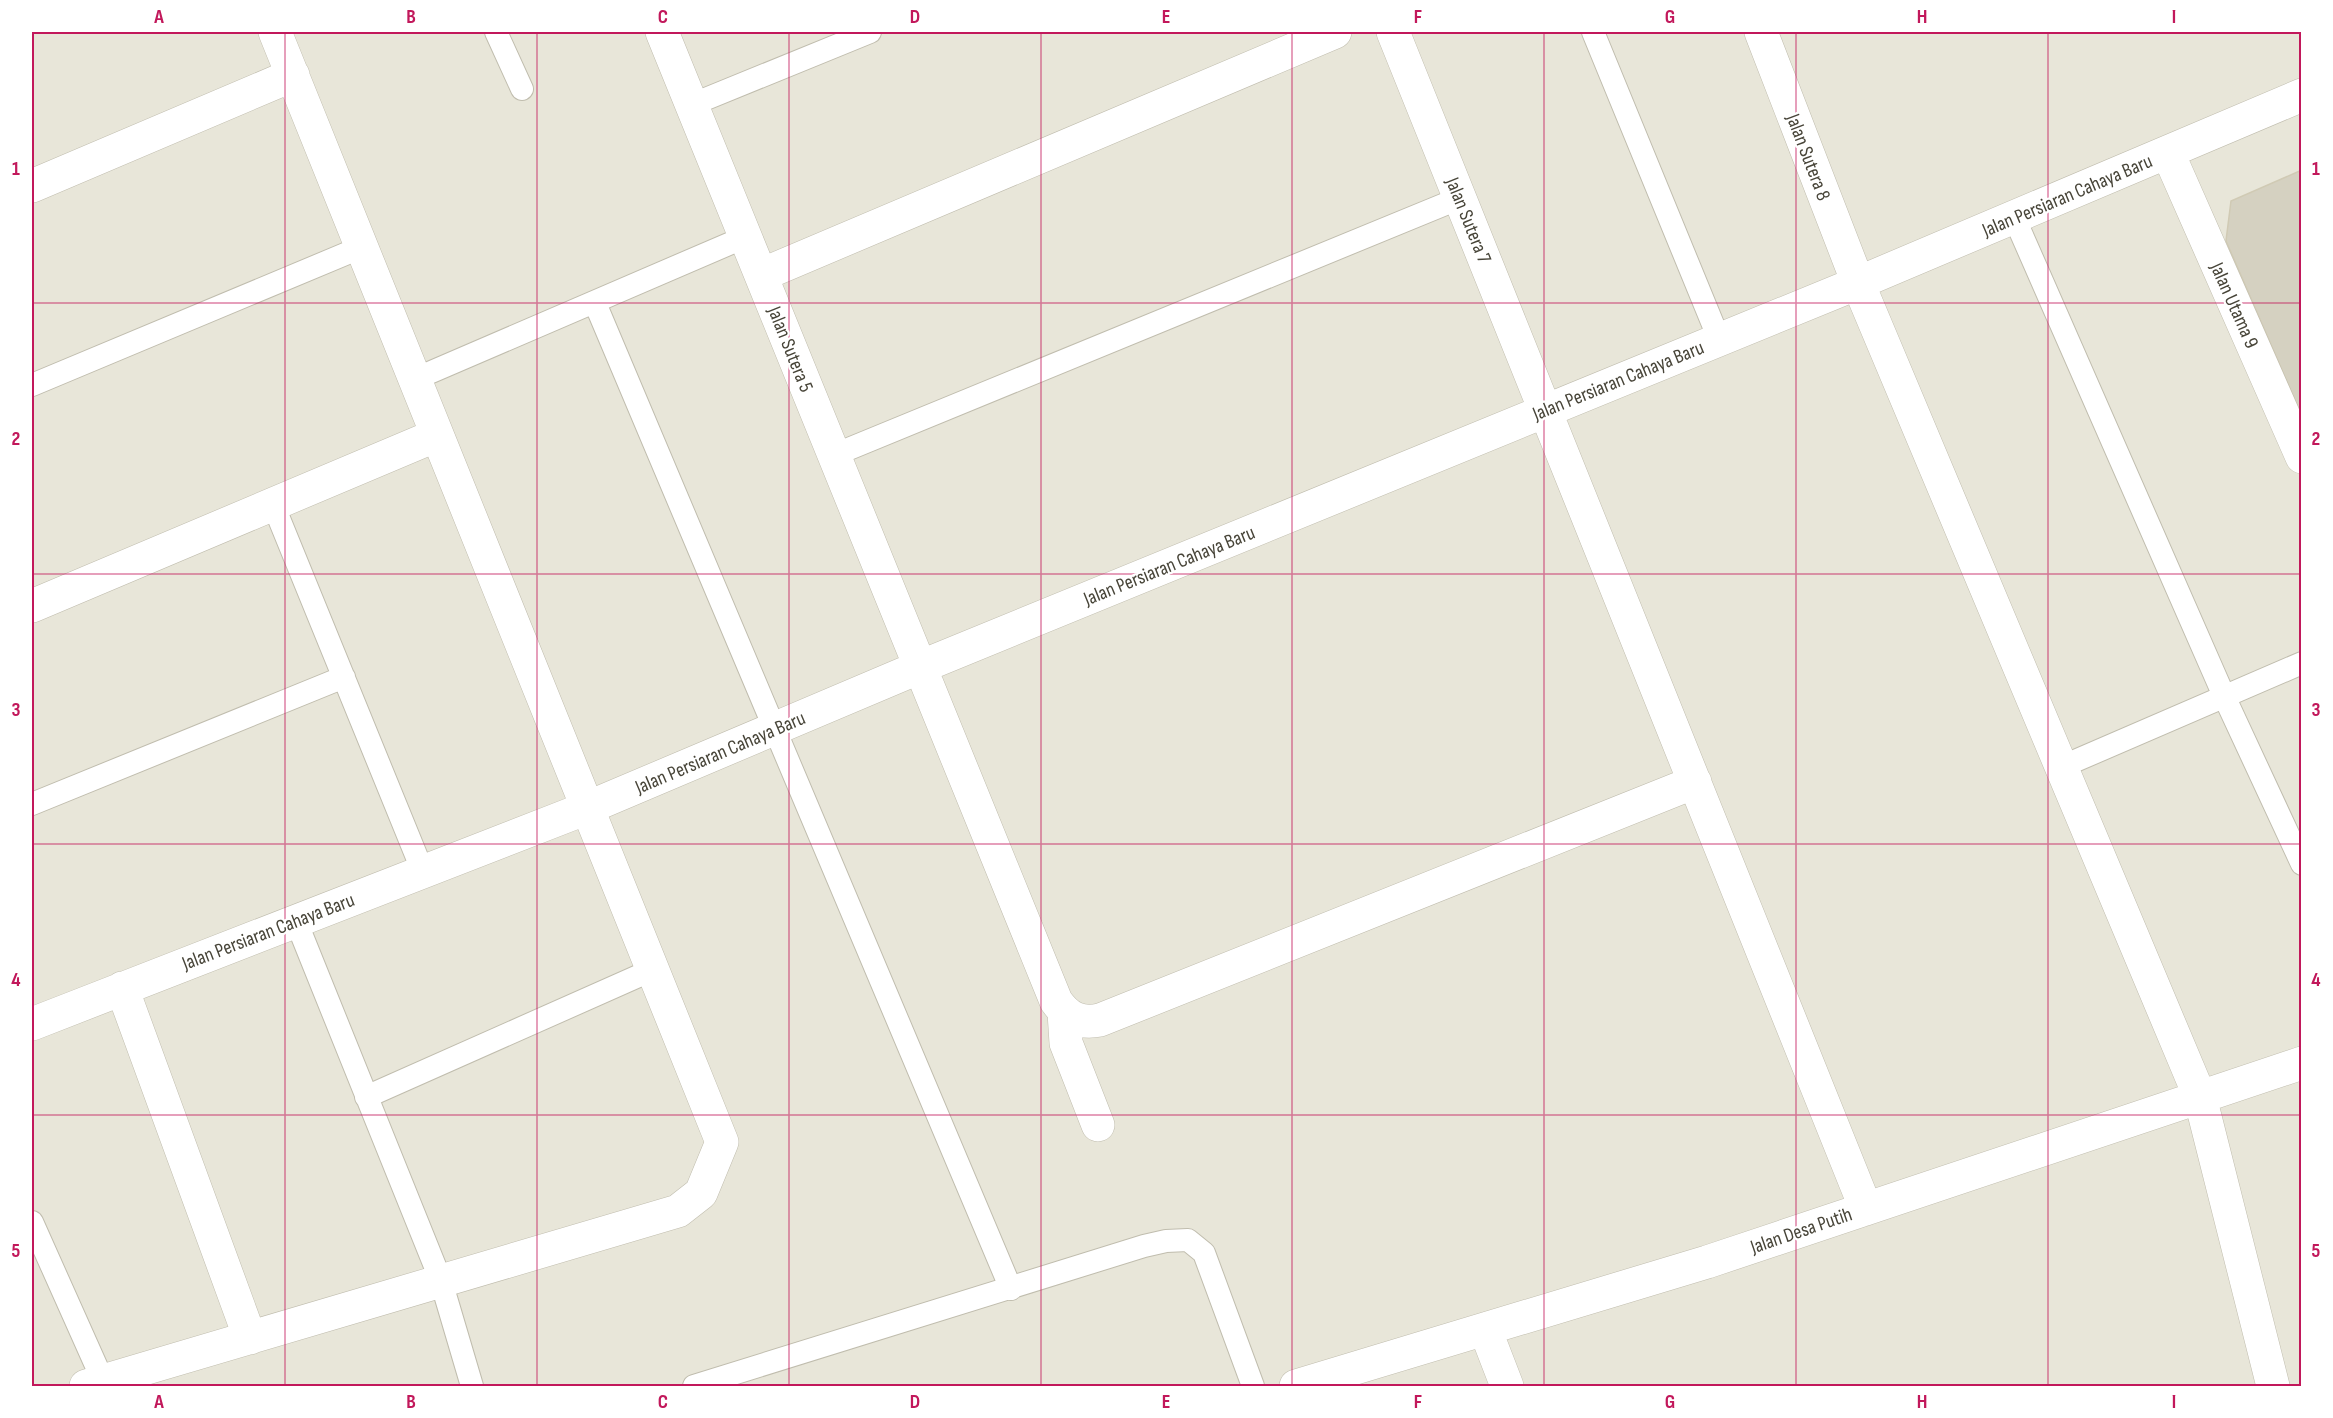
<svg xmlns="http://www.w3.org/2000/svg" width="2333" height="1418" viewBox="0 0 2333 1418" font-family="'Sofia Sans Condensed',sans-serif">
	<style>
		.residential { fill: #e8e6d9 }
		.building { fill: #d5d1c1; stroke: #d0cab4; stroke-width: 1.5 }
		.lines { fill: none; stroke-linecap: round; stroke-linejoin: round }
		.lane-casing { stroke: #c0bdae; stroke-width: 24 }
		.street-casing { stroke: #c0bdae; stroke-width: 34 }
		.lane { stroke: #fff; stroke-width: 22 }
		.street { stroke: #fff; stroke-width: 33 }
		.grid { fill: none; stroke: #c2185b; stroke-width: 1.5; stroke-opacity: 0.55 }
		.labels { text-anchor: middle; stroke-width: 4.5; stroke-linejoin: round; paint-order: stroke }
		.street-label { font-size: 20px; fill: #484539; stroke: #fff }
		.neatline { fill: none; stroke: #c2185b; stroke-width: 2 }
		.grid-label { font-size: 20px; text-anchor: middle; font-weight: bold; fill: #c2185b }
	</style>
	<rect width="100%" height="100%" fill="#f4f3eb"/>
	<!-- residential -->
	<path class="residential" d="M 32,32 L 2301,32 L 2301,1386 L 32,1386 Z"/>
	<!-- building -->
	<path class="building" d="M 2302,170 L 2302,416 L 2226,241 L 2231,201 Z"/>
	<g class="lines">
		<defs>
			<path id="lane" d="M 496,32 L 522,89
				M 1593,32 L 1719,339
				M 691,105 L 870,32
				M 2014,217 L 2224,696 L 2302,864
				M 595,303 L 1011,1289
				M 415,379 L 745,237
				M 32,385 L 362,247
				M 834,455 L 1460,198
				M 273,504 L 423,872
				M 2061,767 L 2302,663
				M 32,804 L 344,677
				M 296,921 L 441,1281 L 472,1386
				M 366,1097 L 652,970
				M 32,1222 L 103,1381
				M 694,1386 L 1144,1246 L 1166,1241 L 1188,1240 L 1204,1253 L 1253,1386"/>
			<path id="street" d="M 662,32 L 1056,1001 C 1068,1018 1080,1024 1100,1020 L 1695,782
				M 1393,32 L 1866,1209
				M 1761,32 L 1858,283 L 2200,1097 L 2273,1386
				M 2168,153 L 2302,457
				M 32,186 L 293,75
				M 761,275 L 1335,32
				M 32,606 L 437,435
				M 122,988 L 250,1338
				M 1064,1012 L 1066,1043 L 1098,1125
				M 32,1024 L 587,808 L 920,667 L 1858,283 L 2302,95
				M 1485,1329 L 1507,1386
				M 86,1386 L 678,1211 L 701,1193 L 722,1142 L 275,32
				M 1296,1386 L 1707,1262 L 2302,1063"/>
		</defs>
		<!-- lane casing -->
		<use href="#lane" class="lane-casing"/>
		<!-- street casing -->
		<use href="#street" class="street-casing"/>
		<!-- lane -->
		<use href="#lane" class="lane"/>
		<!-- street -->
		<use href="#street" class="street"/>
	</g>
	<!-- grid -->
	<path class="grid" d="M 285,32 L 285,1386M 537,32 L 537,1386M 789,32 L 789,1386M 1041,32 L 1041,1386M 1292,32 L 1292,1386M 1544,32 L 1544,1386M 1796,32 L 1796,1386M 2048,32 L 2048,1386M 32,303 L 2302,303M 32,574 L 2302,574M 32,844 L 2302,844M 32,1115 L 2302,1115"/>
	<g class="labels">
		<!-- street labels -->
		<g class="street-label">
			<text transform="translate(1809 157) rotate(69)" y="7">Jalan Sutera 8</text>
			<text transform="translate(2067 195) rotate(-23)" y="7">Jalan Persiaran Cahaya Baru</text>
			<text transform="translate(1469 220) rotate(68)" y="7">Jalan Sutera 7</text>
			<text transform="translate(2235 305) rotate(66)" y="7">Jalan Utama 9</text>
			<text transform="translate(791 349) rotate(68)" y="7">Jalan Sutera 5</text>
			<text transform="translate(1618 380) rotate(-22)" y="7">Jalan Persiaran Cahaya Baru</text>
			<text transform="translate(1169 565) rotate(-22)" y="7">Jalan Persiaran Cahaya Baru</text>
			<text transform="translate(720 752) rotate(-23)" y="7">Jalan Persiaran Cahaya Baru</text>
			<text transform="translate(268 931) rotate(-21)" y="7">Jalan Persiaran Cahaya Baru</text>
			<text transform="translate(1801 1230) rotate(-19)" y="7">Jalan Desa Putih</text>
		</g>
	</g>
	<!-- border -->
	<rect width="2333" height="1418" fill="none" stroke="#ffffff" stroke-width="66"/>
	<rect x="33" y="33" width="2267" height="1352" class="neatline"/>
	<g class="grid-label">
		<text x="159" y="23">A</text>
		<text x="411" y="23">B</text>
		<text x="663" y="23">C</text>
		<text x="915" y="23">D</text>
		<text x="1166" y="23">E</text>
		<text x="1418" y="23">F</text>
		<text x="1670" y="23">G</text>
		<text x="1922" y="23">H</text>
		<text x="2174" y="23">I</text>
		<text x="16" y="175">1</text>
		<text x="2316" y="175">1</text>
		<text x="16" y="445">2</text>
		<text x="2316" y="445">2</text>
		<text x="16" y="716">3</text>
		<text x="2316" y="716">3</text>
		<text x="16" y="986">4</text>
		<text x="2316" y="986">4</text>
		<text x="16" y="1257">5</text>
		<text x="2316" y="1257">5</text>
		<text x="159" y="1408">A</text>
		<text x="411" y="1408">B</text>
		<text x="663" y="1408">C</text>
		<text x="915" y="1408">D</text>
		<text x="1166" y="1408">E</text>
		<text x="1418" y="1408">F</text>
		<text x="1670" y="1408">G</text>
		<text x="1922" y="1408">H</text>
		<text x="2174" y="1408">I</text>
	</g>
</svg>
